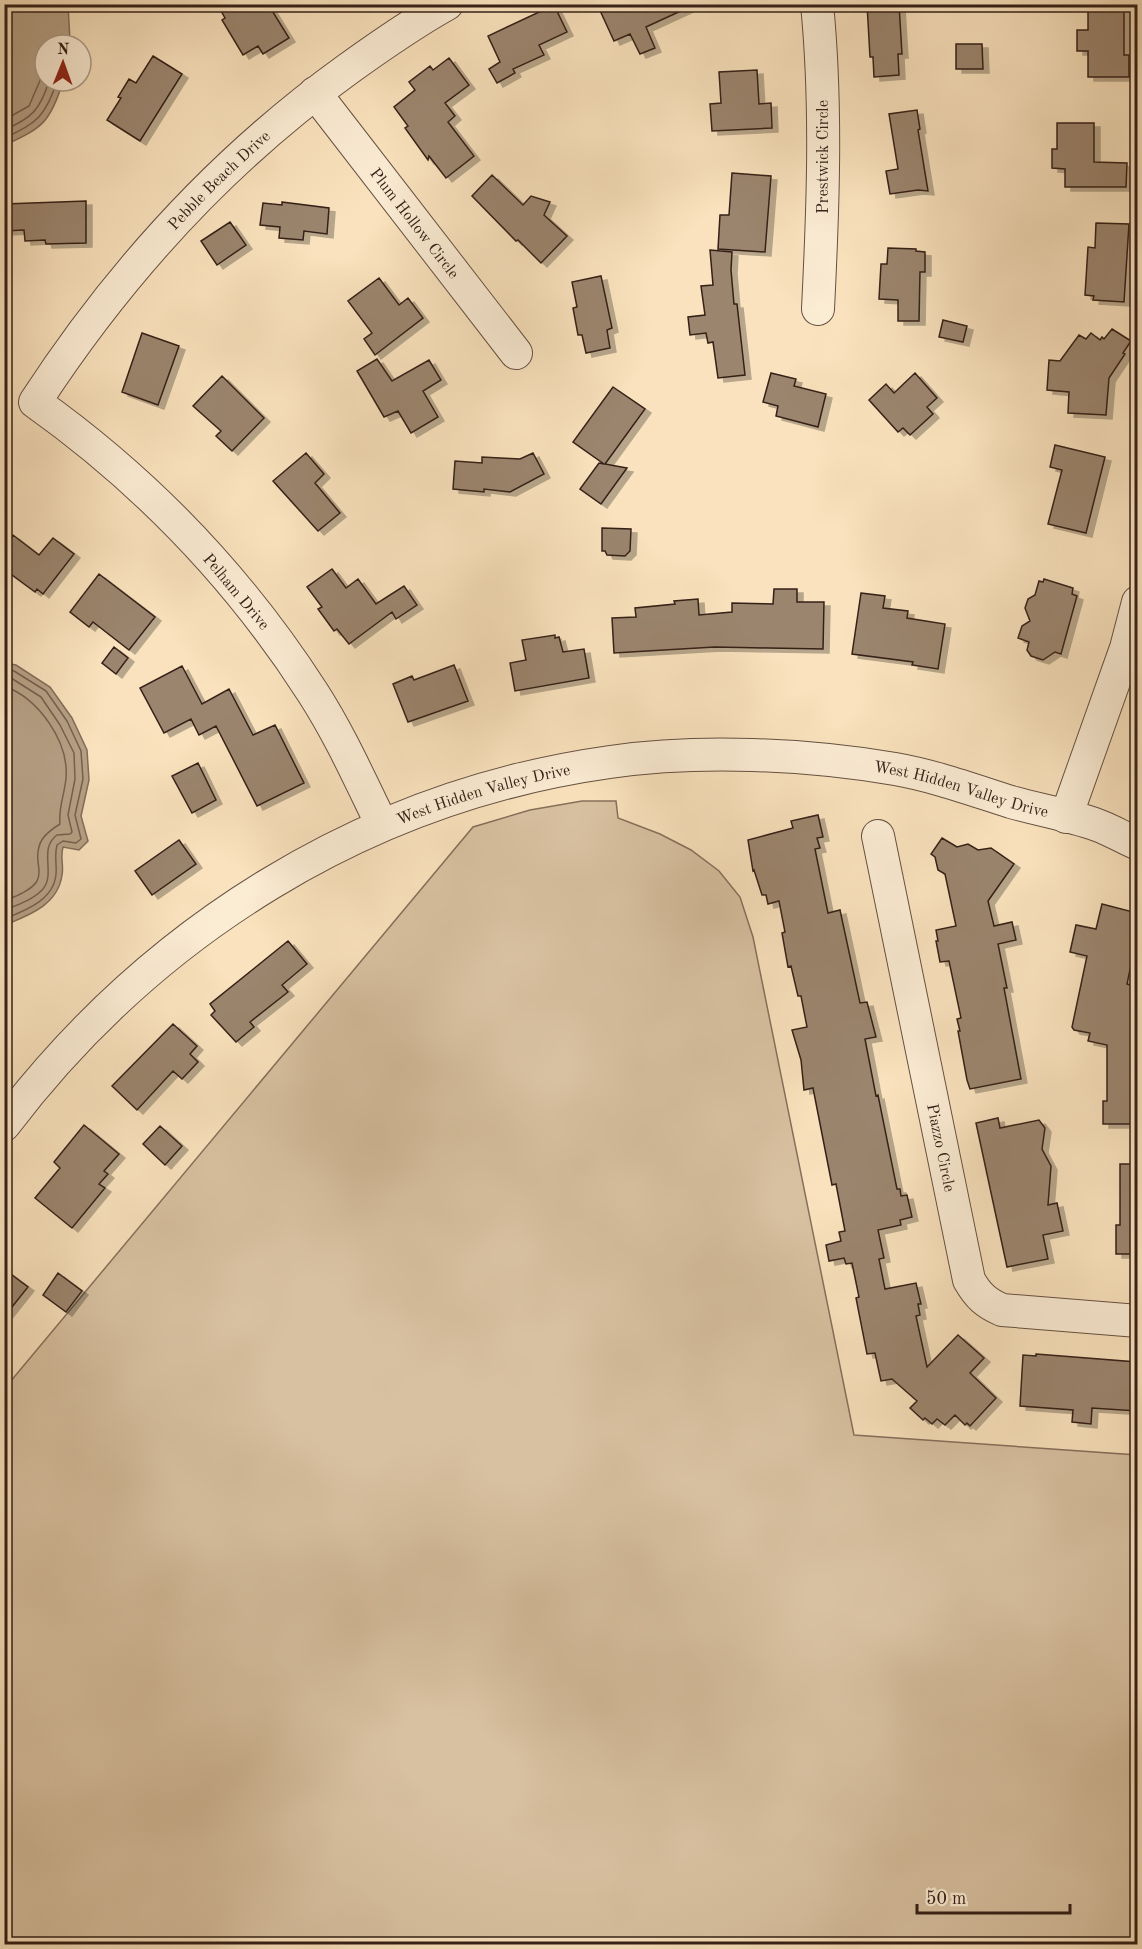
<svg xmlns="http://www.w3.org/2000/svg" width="1142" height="1949" viewBox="0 0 1142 1949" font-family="'Old Standard TT',serif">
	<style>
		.green { fill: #d8c1a1; stroke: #86705c; stroke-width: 1.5 }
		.water { fill: #b6a085; stroke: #826d59; stroke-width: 1.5 }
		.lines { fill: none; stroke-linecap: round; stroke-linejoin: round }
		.shore { stroke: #76604e; stroke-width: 1.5 }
		.building { fill: #9b856e; stroke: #352018; stroke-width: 1.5; filter: url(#shadow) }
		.minor-casing { stroke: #665041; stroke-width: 34 }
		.minor { stroke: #fbecd4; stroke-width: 32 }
		.labels { text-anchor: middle; stroke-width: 5; stroke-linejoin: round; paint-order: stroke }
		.street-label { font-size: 16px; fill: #352018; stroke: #fbecd4 }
	</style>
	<defs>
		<filter id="shadow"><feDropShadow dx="6" dy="4" stdDeviation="0" flood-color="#0004"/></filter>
	</defs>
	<rect width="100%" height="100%" fill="#f9e2bd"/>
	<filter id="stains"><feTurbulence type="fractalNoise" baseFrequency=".00333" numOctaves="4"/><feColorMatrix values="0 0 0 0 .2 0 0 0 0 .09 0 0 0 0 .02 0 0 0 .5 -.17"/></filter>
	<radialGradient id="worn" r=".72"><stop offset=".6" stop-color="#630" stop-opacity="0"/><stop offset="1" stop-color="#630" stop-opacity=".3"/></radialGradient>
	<!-- green -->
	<path class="green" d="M 582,801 L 616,801 L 618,818 L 660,834 L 691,850 L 719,871 L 740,897 L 753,937 L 854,1435 L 1137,1455 L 1137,1944 L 5,1944 L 5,1388 L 473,827 L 530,810 Z"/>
	<!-- water -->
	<path class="water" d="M 5,4 L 68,5 L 70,41 L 70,45 L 45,45 L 45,81 L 63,81 C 51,121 43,128 5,145 Z
		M 5,663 L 16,665 L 50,687 L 72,718 L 87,750 L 89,780 L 81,816 L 88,841 L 79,850 L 63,847 C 60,857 64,866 62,875 C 58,905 29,915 5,925 Z"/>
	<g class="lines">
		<!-- shore -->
		<path class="shore" d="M 4,120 L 29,106 L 45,69
			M 4,130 C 32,118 40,110 49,81
			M 4,138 C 37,124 46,115 57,81
			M 4,669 L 14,671 L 46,691 L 67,721 L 81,751 L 83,779 L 75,815 L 81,839 L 76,843 L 63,841 L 57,845 C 54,856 57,863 56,874 C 54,900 26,910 4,919
			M 4,677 L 11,678 L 41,697 L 60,725 L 74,753 L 75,779 L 68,815 L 72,832 L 70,834 L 57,835 C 38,849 56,873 43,889 C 33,900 17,905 4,910
			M 4,686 C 38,698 69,741 66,778 C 65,793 58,808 60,824 C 44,834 36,842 38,862 C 39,869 40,875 37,881 C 31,891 14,897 4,901"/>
	</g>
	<!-- building -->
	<path class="building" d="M 217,4 L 268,4 L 289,38 L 263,54 L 258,46 L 243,55 L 222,20 L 225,18 Z
		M 597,4 L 696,4 L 646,27 L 655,48 L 640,54 L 630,34 L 614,41 Z
		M 867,4 L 899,4 L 902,54 L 898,54 L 899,75 L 874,77 L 873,57 L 870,57 Z
		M 1088,4 L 1124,4 L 1124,55 L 1129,55 L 1129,77 L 1088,77 L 1088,51 L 1077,51 L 1077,30 L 1088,30 Z
		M 554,5 L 567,32 L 539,45 L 544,55 L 513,69 L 515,73 L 497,83 L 489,69 L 500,62 L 488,36 Z
		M 956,44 L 982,44 L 983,69 L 956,69 Z
		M 153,56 L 182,74 L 140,141 L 107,120 L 121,98 L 118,97 L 129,79 L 136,83 Z
		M 449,58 L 469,85 L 445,103 L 455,116 L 448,122 L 474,156 L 446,178 L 429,156 L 428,160 L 405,128 L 408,126 L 394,107 L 415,90 L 409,82 L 430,66 L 433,70 Z
		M 757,70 L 759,104 L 771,103 L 772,128 L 712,131 L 710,104 L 721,103 L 719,72 Z
		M 917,110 L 920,129 L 918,130 L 928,191 L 918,190 L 890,194 L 886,171 L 898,169 L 889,114 Z
		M 1057,123 L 1094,123 L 1094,162 L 1127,163 L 1126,187 L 1065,187 L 1065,169 L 1052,168 L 1052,149 L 1057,149 Z
		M 732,173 L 771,176 L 765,252 L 718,249 L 720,215 L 729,215 Z
		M 492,175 L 523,205 L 531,196 L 550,202 L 544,215 L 567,236 L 541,263 L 518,240 L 516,241 L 472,196 Z
		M 86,201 L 86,243 L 46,244 L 45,240 L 25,241 L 24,230 L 4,231 L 4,204 Z
		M 282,202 L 329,208 L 327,234 L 304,231 L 303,240 L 279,238 L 280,227 L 260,225 L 263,203 L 282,205 Z
		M 230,222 L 246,245 L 217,265 L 201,241 Z
		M 1096,223 L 1129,224 L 1124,302 L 1093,300 L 1094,296 L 1085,295 L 1088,247 L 1095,248 Z
		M 888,248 L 916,249 L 916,251 L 925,252 L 925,272 L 920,272 L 919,321 L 898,321 L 898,300 L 879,299 L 881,264 L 887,264 Z
		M 710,250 L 732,252 L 731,270 L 734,304 L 737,304 L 745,375 L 718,378 L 713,342 L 708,343 L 706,333 L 690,335 L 688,317 L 705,315 L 701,286 L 713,285 Z
		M 601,276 L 612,328 L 607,330 L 610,348 L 586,353 L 582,335 L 578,335 L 573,308 L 577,307 L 572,282 Z
		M 379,278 L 399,305 L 408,298 L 423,318 L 375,355 L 364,339 L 372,333 L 348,301 Z
		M 943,320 L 967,326 L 963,342 L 939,337 Z
		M 1112,329 L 1131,341 L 1123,353 L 1125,354 L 1109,378 L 1106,415 L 1068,413 L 1069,392 L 1047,390 L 1049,360 L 1060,361 L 1079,335 L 1086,339 L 1091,333 L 1100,340 L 1102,337 L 1104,339 Z
		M 142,333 L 179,346 L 158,405 L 122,392 Z
		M 377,359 L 392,381 L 429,360 L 441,380 L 423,391 L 438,417 L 411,433 L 398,411 L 384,417 L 357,371 Z
		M 771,373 L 796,379 L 794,386 L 826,394 L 818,427 L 776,416 L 778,406 L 763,402 Z
		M 915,373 L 937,398 L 927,407 L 933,414 L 910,435 L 903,428 L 898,432 L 869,400 L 886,384 L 894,393 Z
		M 222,376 L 264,418 L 232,451 L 216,436 L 221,431 L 193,406 Z
		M 613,387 L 645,409 L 605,464 L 627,468 L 601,504 L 580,489 L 599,463 L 604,464 L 573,442 Z
		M 1055,445 L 1105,457 L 1086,533 L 1048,524 L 1062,470 L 1050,467 Z
		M 306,453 L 324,474 L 315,483 L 340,513 L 318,531 L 273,481 Z
		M 533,453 L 544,474 L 510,492 L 484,489 L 484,492 L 453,489 L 455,461 L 482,463 L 482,457 L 520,459 Z
		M 602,528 L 631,529 L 630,551 L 625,556 L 607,555 L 605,551 L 602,551 Z
		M 13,535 L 39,555 L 53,538 L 74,554 L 43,594 L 37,589 L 35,592 L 4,569 L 4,547 Z
		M 332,569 L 346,588 L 358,579 L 376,604 L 404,586 L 417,605 L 396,619 L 392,612 L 349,644 L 337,629 L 334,631 L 318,609 L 322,607 L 307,587 Z
		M 99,574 L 155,617 L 129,650 L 93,622 L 89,627 L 70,612 Z
		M 1044,579 L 1073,588 L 1072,594 L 1077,596 L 1061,654 L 1055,652 L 1043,660 L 1031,656 L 1027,650 L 1029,642 L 1018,638 L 1022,626 L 1030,621 L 1025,608 L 1028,599 L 1035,595 L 1039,581 L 1043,582 Z
		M 774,589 L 797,589 L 797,602 L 824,602 L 823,649 L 715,647 L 614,653 L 612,618 L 636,617 L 635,608 L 675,604 L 674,601 L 698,599 L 699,615 L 732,612 L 732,603 L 773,604 Z
		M 861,593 L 885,596 L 883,608 L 908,611 L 907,618 L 945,624 L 938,669 L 912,665 L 913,662 L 852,654 Z
		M 555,635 L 555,638 L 559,637 L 563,652 L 584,649 L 589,678 L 515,691 L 510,663 L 526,660 L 522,640 Z
		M 114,647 L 128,658 L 116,674 L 102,663 Z
		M 454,665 L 468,701 L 408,722 L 393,684 L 412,676 L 414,680 Z
		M 182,666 L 202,704 L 229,689 L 253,735 L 275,725 L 304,783 L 257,806 L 216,726 L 199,735 L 191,719 L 164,733 L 140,688 Z
		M 198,763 L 216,800 L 192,813 L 172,776 Z
		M 818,815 L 823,837 L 817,838 L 820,848 L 815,849 L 828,913 L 840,910 L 860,1003 L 867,1002 L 876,1037 L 865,1039 L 876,1096 L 878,1095 L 897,1189 L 900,1189 L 901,1196 L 907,1195 L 912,1217 L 900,1220 L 901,1225 L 878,1230 L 884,1258 L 879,1259 L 885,1289 L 916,1283 L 921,1304 L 918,1304 L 920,1315 L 916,1316 L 927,1367 L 958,1335 L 984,1358 L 970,1373 L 996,1398 L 970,1426 L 967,1423 L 965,1425 L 955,1415 L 945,1425 L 937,1419 L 932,1424 L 925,1418 L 923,1420 L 910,1408 L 917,1401 L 892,1379 L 881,1381 L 875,1353 L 867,1354 L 856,1298 L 859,1297 L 852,1263 L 846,1264 L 844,1258 L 829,1261 L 826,1245 L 841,1241 L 839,1232 L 845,1231 L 836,1184 L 832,1185 L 813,1088 L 804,1090 L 801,1060 L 792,1030 L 807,1027 L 801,996 L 798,996 L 791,966 L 788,967 L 782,933 L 785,932 L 779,901 L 768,904 L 766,895 L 762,895 L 754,870 L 753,871 L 748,840 L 793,828 L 791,821 Z
		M 942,838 L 957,847 L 968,844 L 978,850 L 991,848 L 1014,864 L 988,901 L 994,926 L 1012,922 L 1016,940 L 998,944 L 1007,988 L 1004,988 L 1021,1079 L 970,1089 L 967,1080 L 958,1031 L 960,1031 L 957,1019 L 961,1018 L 949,961 L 940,962 L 936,941 L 938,941 L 936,930 L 956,926 L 945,874 L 938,870 L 935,857 L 931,854 Z
		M 179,840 L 196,864 L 152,895 L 135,871 Z
		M 1102,904 L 1137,913 L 1137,937 L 1127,984 L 1137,987 L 1137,1036 L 1132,1059 L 1137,1059 L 1137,1124 L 1103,1124 L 1103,1101 L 1107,1101 L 1107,1045 L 1088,1041 L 1090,1033 L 1074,1030 L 1072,1027 L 1087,956 L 1070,952 L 1076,925 L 1096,929 Z
		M 288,941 L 307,964 L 282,985 L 288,992 L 250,1022 L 254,1027 L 236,1042 L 211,1015 L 215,1011 L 210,1004 Z
		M 173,1024 L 197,1046 L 190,1054 L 198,1062 L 182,1079 L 173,1071 L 137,1110 L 112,1086 Z
		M 998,1118 L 1000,1128 L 1039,1120 L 1045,1128 L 1042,1149 L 1051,1166 L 1048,1205 L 1057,1203 L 1063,1231 L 1043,1235 L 1048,1259 L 1007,1267 L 976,1123 Z
		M 84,1125 L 119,1154 L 104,1171 L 108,1174 L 99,1184 L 105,1188 L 72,1228 L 35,1198 L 60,1168 L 54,1162 Z
		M 160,1126 L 182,1146 L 165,1165 L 143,1144 Z
		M 1120,1164 L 1137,1164 L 1137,1254 L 1116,1254 L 1116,1225 L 1120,1225 Z
		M 4,1269 L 28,1287 L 4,1317 Z
		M 58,1273 L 82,1291 L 66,1312 L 43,1295 Z
		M 1036,1354 L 1137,1362 L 1137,1411 L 1092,1408 L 1091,1424 L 1072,1422 L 1073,1410 L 1020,1406 L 1023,1355 L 1036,1356 Z"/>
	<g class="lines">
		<defs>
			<g id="minor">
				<path d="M 817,4 C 827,106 823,208 818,309"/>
				<path id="s1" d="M 315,93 L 516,353"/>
				<path d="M 1066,817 L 1126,648 L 1138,602"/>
				<path id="s2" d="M 382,825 C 360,780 340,735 313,693 C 239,578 146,481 35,402 C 119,273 223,159 348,69 C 380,46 413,23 447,4"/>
				<path id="s3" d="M 878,836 L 969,1280 C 978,1296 986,1303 1002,1310 L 1138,1321"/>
				<path id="s4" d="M 4,1125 C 152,930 366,796 610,762 C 699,749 806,754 895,769 C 935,776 973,790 1011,802 C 1039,810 1070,815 1097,825 C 1111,830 1124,838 1138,844"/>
			</g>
		</defs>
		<!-- minor casing -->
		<use href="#minor" class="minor-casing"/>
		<!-- minor -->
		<use href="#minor" class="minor"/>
	</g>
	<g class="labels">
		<!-- street labels -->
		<g class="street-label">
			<text transform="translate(822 157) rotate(-90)" y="6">Prestwick Circle</text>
			<text dy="6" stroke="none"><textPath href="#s2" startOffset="843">Pebble Beach Drive</textPath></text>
			<text dy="6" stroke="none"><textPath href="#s1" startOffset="164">Plum Hollow Circle</textPath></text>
			<text transform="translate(237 591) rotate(50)" y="6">Pelham Drive</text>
			<text dy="6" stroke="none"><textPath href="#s4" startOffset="1080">West Hidden Valley Drive</textPath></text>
			<text dy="6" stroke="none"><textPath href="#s4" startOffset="594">West Hidden Valley Drive</textPath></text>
			<text dy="6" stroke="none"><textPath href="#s3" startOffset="318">Piazzo Circle</textPath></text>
		</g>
	</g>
	<!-- margin -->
	<rect width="1142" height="1949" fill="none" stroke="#f9e2bd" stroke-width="24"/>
	<rect x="6" y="6" width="1130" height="1937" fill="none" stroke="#352018" stroke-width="3"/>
	<rect x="12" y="12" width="1118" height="1925" fill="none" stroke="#352018" stroke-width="1.5"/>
	<!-- north arrow -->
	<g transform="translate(63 63) rotate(1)"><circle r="28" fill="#fbecd4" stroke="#ac9a89" stroke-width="1.5"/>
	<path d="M0-4.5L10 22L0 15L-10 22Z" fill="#8f2418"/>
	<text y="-9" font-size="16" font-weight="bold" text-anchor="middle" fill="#352018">N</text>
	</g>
	<!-- scale -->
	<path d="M917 1904v9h153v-9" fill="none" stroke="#352018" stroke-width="3"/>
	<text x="926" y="1904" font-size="18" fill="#352018" stroke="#fbecd4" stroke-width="4.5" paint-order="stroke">50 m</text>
	<rect width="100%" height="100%" filter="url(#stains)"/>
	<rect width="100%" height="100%" fill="url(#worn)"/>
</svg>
